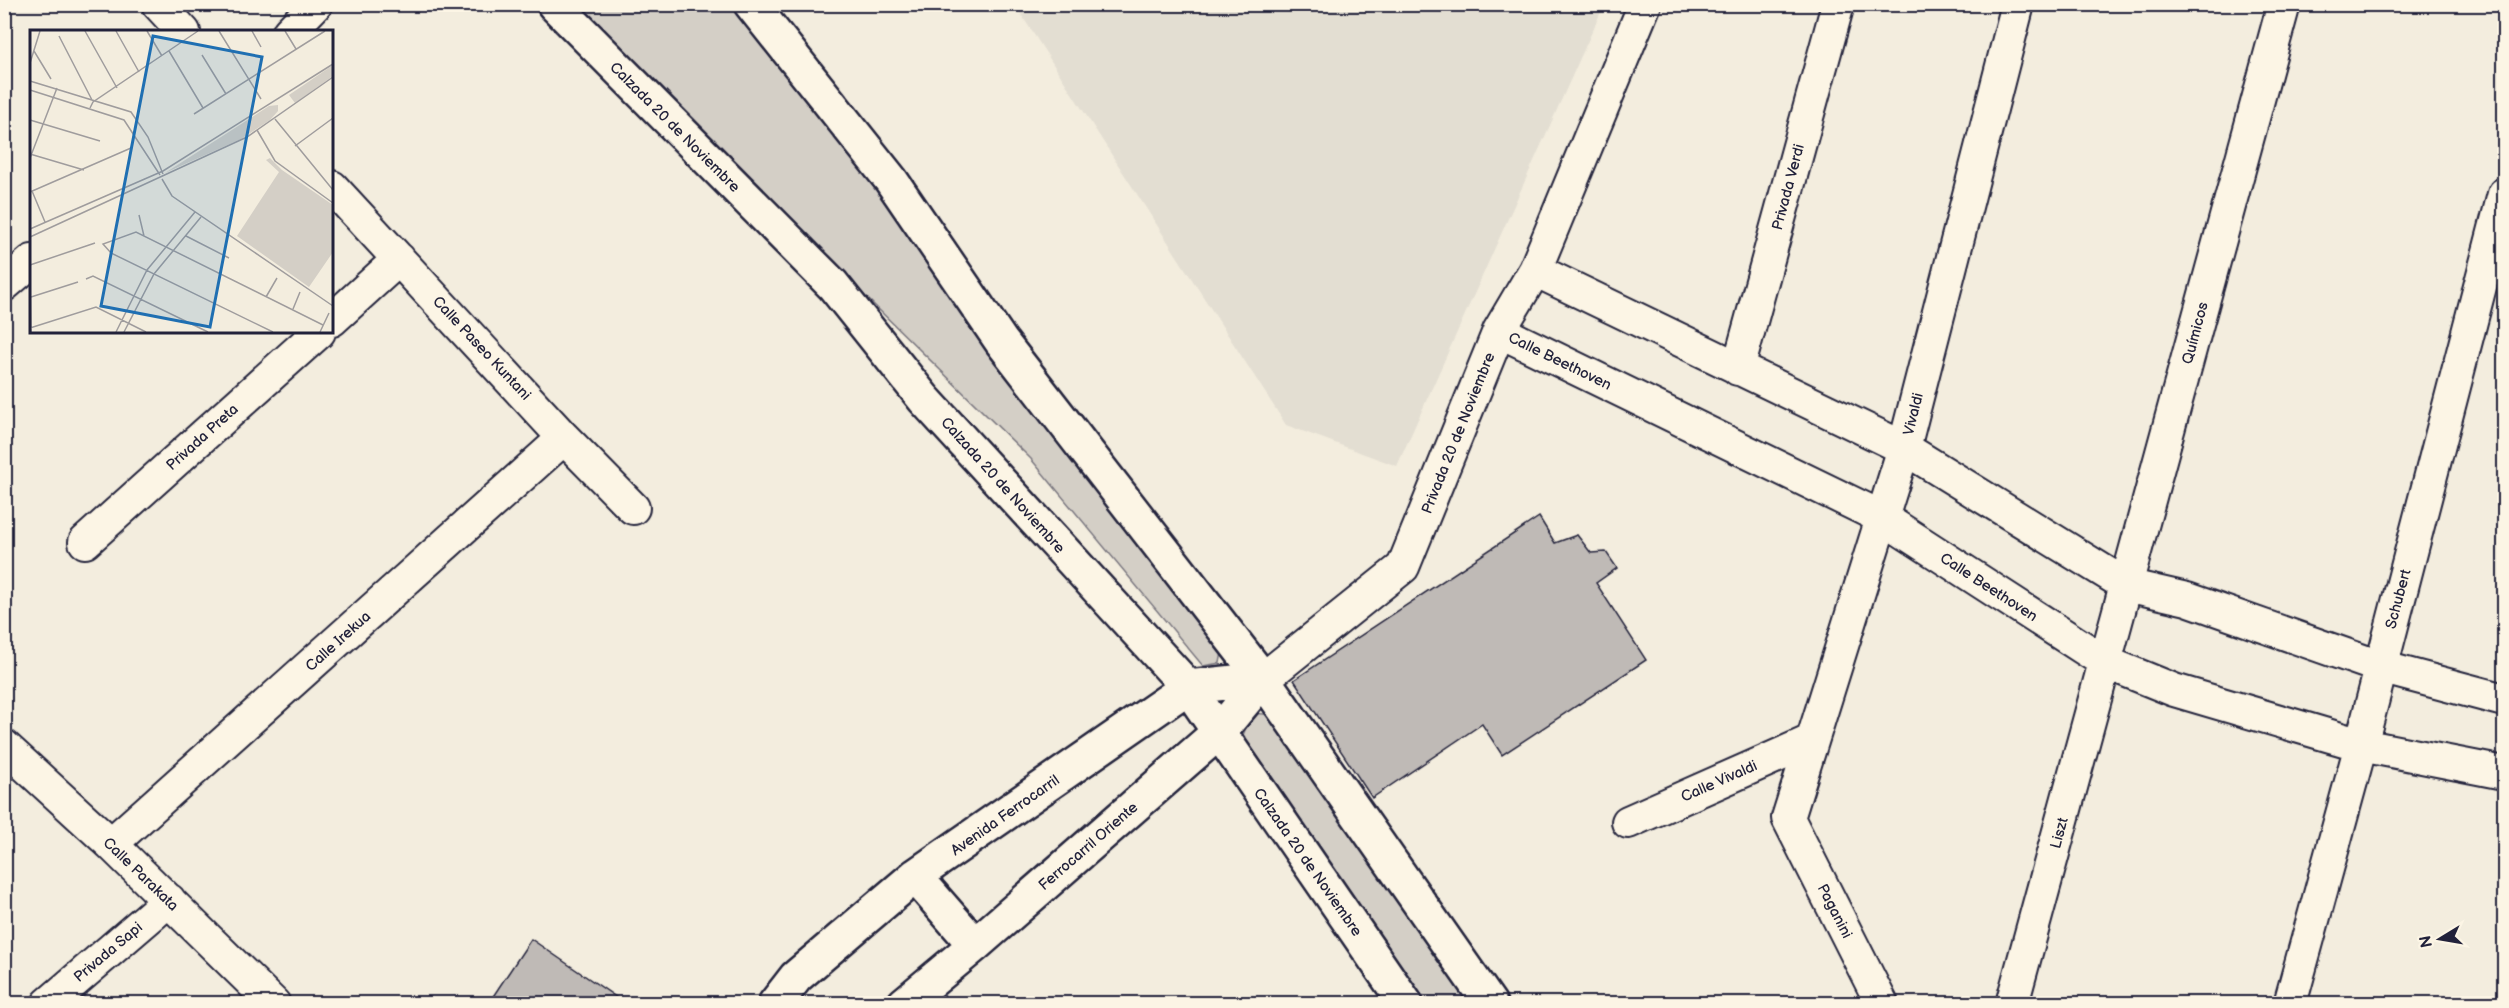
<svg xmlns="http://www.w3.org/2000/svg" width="2509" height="1008" viewBox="0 0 2509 1008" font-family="'Balsamiq Sans',sans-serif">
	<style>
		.built { fill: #e3ded2 }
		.green { fill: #d4cfc6; stroke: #7b7880; stroke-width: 1.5 }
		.building { fill: #bfbab6; stroke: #22223b; stroke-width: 1.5 }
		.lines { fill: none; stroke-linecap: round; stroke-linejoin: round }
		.street-casing { stroke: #22223b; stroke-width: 36 }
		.secondary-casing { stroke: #22223b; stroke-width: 38 }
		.street { stroke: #fcf5e5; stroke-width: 32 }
		.secondary { stroke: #fcf5e5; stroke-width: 33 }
		.labels { text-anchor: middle; stroke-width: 5; stroke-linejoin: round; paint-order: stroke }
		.street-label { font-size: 15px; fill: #22223b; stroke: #fcf5e5 }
		.inset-road { fill: none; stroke: #9f9c9d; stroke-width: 1.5 }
		.view { fill: #1f6fb2; fill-opacity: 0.15; stroke: #1f6fb2; stroke-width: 3 }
		.inset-edge { fill: none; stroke: #22223b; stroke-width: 3 }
	</style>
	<rect width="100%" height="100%" fill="#f3edde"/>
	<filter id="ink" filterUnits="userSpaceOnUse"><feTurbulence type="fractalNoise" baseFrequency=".0167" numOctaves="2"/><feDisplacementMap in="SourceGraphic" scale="12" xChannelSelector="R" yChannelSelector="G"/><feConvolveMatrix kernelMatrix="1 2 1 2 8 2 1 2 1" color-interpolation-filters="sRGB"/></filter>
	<g filter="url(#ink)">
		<!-- built -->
		<path class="built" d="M 1015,5 L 1604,5 L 1397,466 L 1286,425 Z"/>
		<!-- green -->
		<path class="green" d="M 578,5 L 734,5 L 774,46 L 1224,642 L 1220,663 L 1203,666 L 1031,459 L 769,202 Z
			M 1252,713 L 1275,715 L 1470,1003 L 1427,1003 L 1243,735 Z"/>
		<!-- building -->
		<path class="building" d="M 1539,517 L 1555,543 L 1577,535 L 1591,553 L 1606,552 L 1617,568 L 1596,583 L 1646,660 L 1502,755 L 1482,724 L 1372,798 L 1294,680 Z
			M 531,939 L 626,1004 L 488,1004 Z"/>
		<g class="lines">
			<defs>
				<path id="street" d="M 158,4 L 184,32
					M 289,32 L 316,4
					M 332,187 L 564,438 L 633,508
					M 1535,270 L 1904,448 L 2126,585 L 2187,599 L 2380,667 L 2504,700
					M 4,285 L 32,261
					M 332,320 L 399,259
					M 1499,331 L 1881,517 L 2105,662 L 2174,690 L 2361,745 L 2504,773
					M 1738,369 L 1838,4
					M 85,542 L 319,332
					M 1263,679 L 1403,567 L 1499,331 L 1535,270 L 1645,4
					M 4,746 L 111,844 L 274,1004
					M 1628,822 L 1811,741
					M 111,844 L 564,438
					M 48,1004 L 169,900
					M 1882,1004 L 1788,818 L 1904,448 L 2018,4
					M 2012,1004 L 2284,4
					M 2290,1004 L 2361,745 L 2504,194"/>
				<path id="secondary" d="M 554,4 L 833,285 L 924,399 L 1188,687 L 1406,1004
					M 751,4 L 891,180 L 1001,341 L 1263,679 L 1490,1004
					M 915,876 L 975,945
					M 775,1004 L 796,977 L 915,876 L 1188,687 L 1263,679
					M 904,1004 L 975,945 L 1219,732 L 1263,679"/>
			</defs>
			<!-- street casing -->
			<use href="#street" class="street-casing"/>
			<!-- secondary casing -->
			<use href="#secondary" class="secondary-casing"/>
			<!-- street -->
			<use href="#street" class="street"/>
			<!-- secondary -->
			<use href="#secondary" class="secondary"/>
		</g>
	</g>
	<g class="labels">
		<!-- street labels -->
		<g class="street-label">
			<text transform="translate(675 127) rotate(45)" y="5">Calzada 20 de Noviembre</text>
			<text transform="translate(1788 187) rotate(-75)" y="5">Privada Verdi</text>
			<text transform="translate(2195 333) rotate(-75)" y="5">Químicos</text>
			<text transform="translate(482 348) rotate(47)" y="5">Calle Paseo Kuntani</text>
			<text transform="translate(1560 361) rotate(26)" y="5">Calle Beethoven</text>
			<text transform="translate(1913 414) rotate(-76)" y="5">Vivaldi</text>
			<text transform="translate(1458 433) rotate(-68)" y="5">Privada 20 de Noviembre</text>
			<text transform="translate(202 437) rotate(-42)" y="5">Privada Preta</text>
			<text transform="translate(1003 485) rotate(48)" y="5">Calzada 20 de Noviembre</text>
			<text transform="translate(1989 587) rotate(33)" y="5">Calle Beethoven</text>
			<text transform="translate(2398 599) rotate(-75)" y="5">Schubert</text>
			<text transform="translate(338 641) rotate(-42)" y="5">Calle Irekua</text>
			<text transform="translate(1719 781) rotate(-24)" y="5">Calle Vivaldi</text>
			<text transform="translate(1005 815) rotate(-35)" y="5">Avenida Ferrocarril</text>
			<text transform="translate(2059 833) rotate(-75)" y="5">Liszt</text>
			<text transform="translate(1088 846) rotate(-41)" y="5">Ferrocarril Oriente</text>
			<text transform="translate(1308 862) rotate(55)" y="5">Calzada 20 de Noviembre</text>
			<text transform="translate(141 874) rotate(44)" y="5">Calle Parakata</text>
			<text transform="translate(1835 911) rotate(63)" y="5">Paganini</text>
			<text transform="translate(108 952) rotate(-40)" y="5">Privada Sapi</text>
		</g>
	</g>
	<!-- overview -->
	<g transform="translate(30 30)">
		<rect width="303" height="303" fill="#f3edde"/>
		<path d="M 303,35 L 303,46 L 265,73 L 259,65 ZM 248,75 L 248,81 L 240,90 L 211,109 L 135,143 L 239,76 ZM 240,128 L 252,140 L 303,175 L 303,222 L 279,257 L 207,206 L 249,142 L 236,130 Z" fill="#d4cfc6"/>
		<path class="inset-road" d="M 55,1 L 87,58M 86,1 L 109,42M 117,1 L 132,26M 189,1 L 231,69M 222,1 L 231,17M 255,1 L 266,19M 29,6 L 62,70M 4,21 L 21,49M 139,21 L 173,78M 172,25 L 196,64M 0,33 L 10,1M 0,51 L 101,82 L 118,107 L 133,144M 0,60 L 94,90 L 130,145M 60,78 L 63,72 L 168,1M 164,84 L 295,1M 245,89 L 303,160M 0,90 L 70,111M 227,100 L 245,131 L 303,173M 265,116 L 303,88M 0,124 L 54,140M 0,128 L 27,58M 132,149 L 142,166 L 303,276M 2,161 L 15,192M 0,162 L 101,118M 109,185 L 114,206M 0,199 L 133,141 L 303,34M 156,206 L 199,228M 0,207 L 217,107 L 303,47M 0,235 L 65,213M 0,242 L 1,302M 56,249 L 63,246 L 178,302M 1,267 L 48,252M 236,267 L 247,248M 263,279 L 270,262M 0,298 L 66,277 L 116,302M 86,302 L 117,240 L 165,182M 94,302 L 124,244 L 171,187M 243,302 L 81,223 L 73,214 L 106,202 L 293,295M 290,302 L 299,283"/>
		<path class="view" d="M 123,6 L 232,27 L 180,297 L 71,276 Z"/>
		<rect width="303" height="303" class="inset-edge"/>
	</g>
	<!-- margin -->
	<rect width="2509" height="1008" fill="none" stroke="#fcf5e5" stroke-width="24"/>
	<rect x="12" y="12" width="2485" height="984" fill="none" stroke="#22223b" stroke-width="2" filter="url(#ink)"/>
	<!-- north arrow -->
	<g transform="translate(2440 939) rotate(259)" stroke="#fcf5e5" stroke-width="4.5" paint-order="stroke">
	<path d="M0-4.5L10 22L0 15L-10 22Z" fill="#22223b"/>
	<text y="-9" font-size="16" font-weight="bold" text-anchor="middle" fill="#22223b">N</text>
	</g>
</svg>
